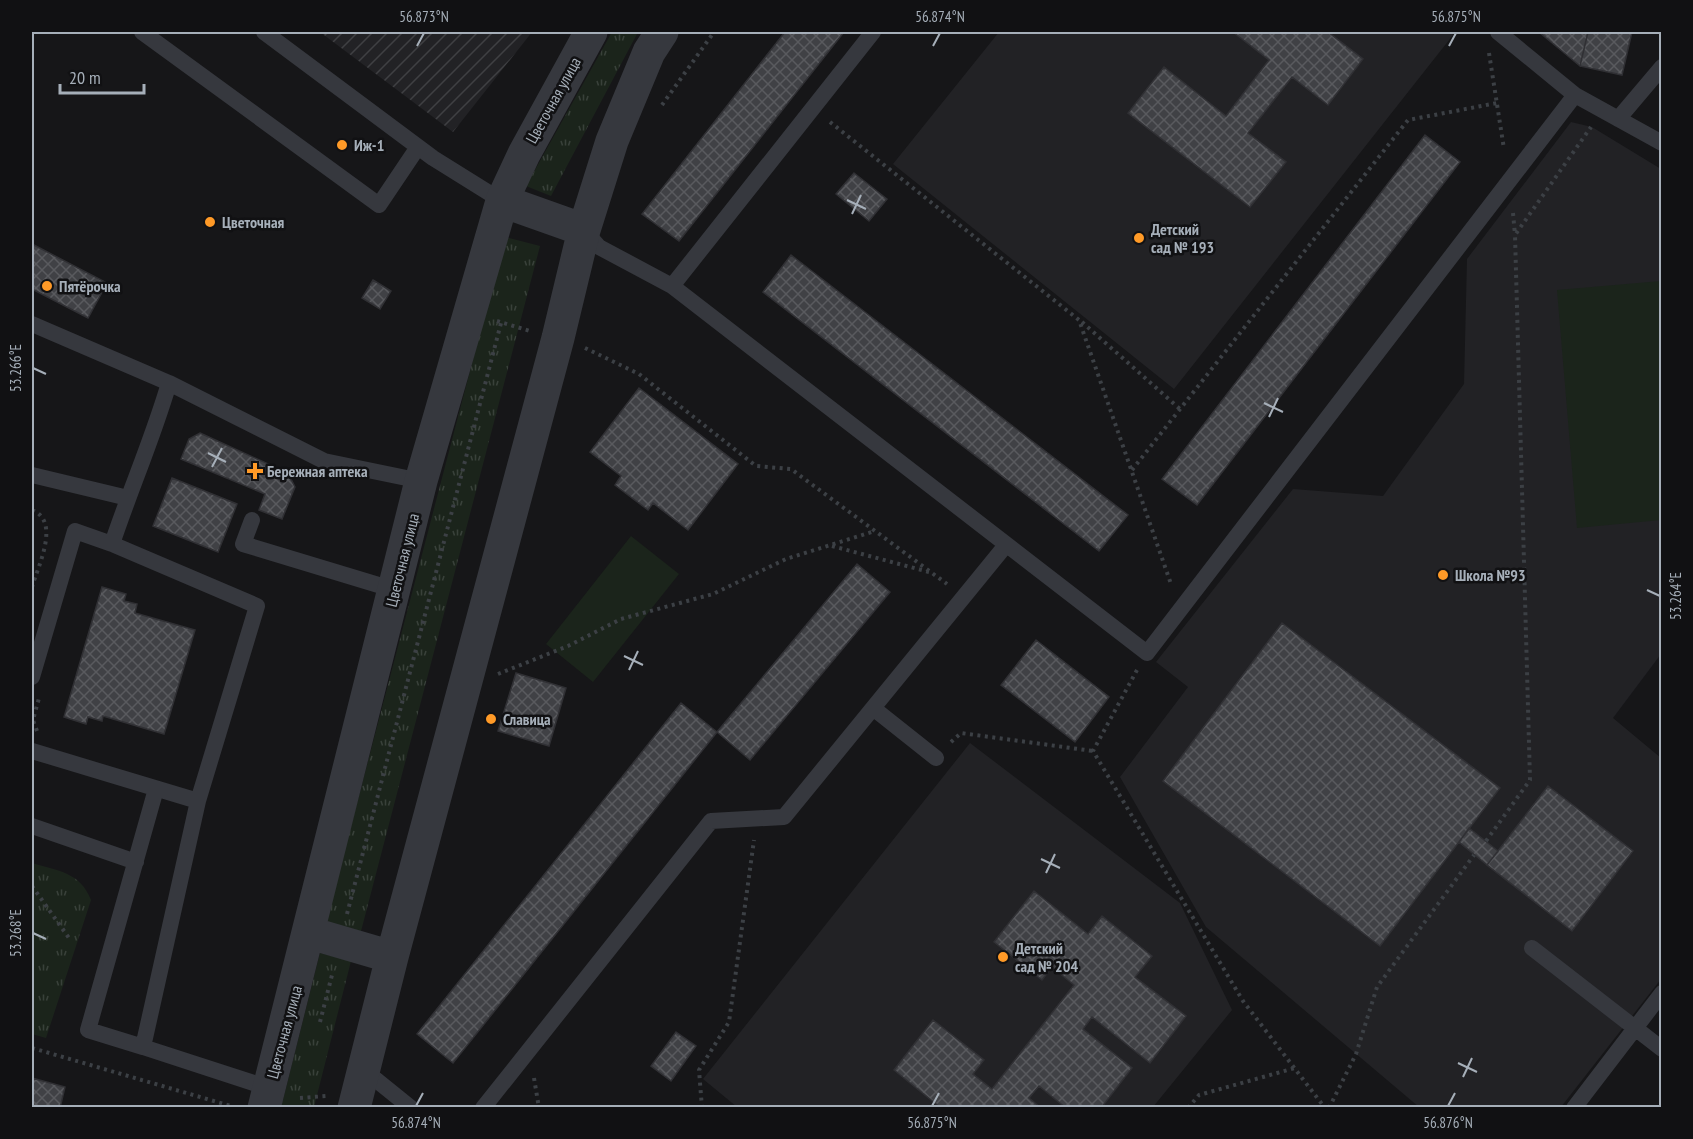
<svg xmlns="http://www.w3.org/2000/svg" width="1693" height="1139" viewBox="0 0 1693 1139" font-family="'PT Sans Narrow',sans-serif">
	<style>
		.built { fill: #222225 }
		.industrial { fill: url(#industrial-furrows) }
		.grass { fill: url(#grass-tufts) }
		.pitch { fill: #1b241b }
		.building { fill: url(#building-cross-hatch); stroke: #303034; stroke-width: 1.5 }
		.lines { fill: none; stroke-linecap: round; stroke-linejoin: round }
		.path { stroke: #3c4045; stroke-width: 4; stroke-dasharray: 3 4.5; stroke-linecap: butt }
		.lane { stroke: #36383e; stroke-width: 16 }
		.street { stroke: #36383e; stroke-width: 33 }
		.ticks { fill: none; stroke: #a6afb9; stroke-width: 2 }
		.poi-dot { fill: #ff9a27; stroke: #111113; stroke-width: 2 }
		.labels { text-anchor: middle; stroke-width: 5; stroke-linejoin: round; paint-order: stroke }
		.street-label { font-size: 16px; fill: #a6afb9; stroke: #111113 }
		.poi-label { font-size: 16px; font-weight: bold; fill: #a6afb9; stroke: #111113; text-anchor: start }
		.neatline { fill: none; stroke: #a6afb9; stroke-width: 2 }
		.ticks-label { font-size: 15px; text-anchor: middle; fill: #a6afb9 }
	</style>
	<defs>
		<pattern id="industrial-furrows" width="10" height="10" patternUnits="userSpaceOnUse" patternTransform="scale(1.5)"><rect width="10" height="10" fill="#222225"/><path d="M-1 1l2-2M0 10L10 0M9 11l2-2" fill="none" stroke="#3f4043"/></pattern>
		<pattern id="grass-tufts" width="24" height="20" patternUnits="userSpaceOnUse" patternTransform="scale(1.5)"><rect width="24" height="20" fill="#1b241b"/><path d="M3 7l-1-3M5 7V3M7 7l1-3M15 17l-1-3M17 17v-4M19 17l1-3" fill="none" stroke="#39413a"/></pattern>
		<pattern id="building-cross-hatch" width="8" height="8" patternUnits="userSpaceOnUse" patternTransform="scale(1.5)"><rect width="8" height="8" fill="#404145"/><path d="M0 0l8 8M0 8l8-8" fill="none" stroke="#595a5e"/></pattern>
	</defs>
	<rect width="100%" height="100%" fill="#161618"/>
	<!-- built -->
	<path class="built" d="M 999,32 L 1451,32 L 1453,35 L 1174,389 L 893,164 Z
		M 1571,122 L 1592,127 L 1661,169 L 1661,654 L 1613,718 L 1661,758 L 1661,979 L 1561,1107 L 1419,1107 L 1206,927 L 1120,777 L 1188,687 L 1156,662 L 1293,489 L 1383,496 L 1464,384 L 1467,259 Z
		M 970,743 L 1180,903 L 1232,1010 L 1153,1107 L 737,1107 L 703,1079 Z"/>
	<!-- industrial -->
	<path class="industrial" d="M 320,32 L 532,32 L 453,132 Z"/>
	<!-- grass -->
	<path class="grass" d="M 612,32 L 638,32 L 551,196 L 526,186 Z
		M 505,237 L 540,246 L 360,935 L 325,926 Z
		M 32,863 C 58,871 80,872 91,900 L 46,1038 L 32,1034 Z
		M 320,953 L 351,961 L 314,1107 L 281,1108 Z"/>
	<!-- pitch -->
	<path class="pitch" d="M 1661,281 L 1661,520 L 1577,528 L 1557,290 Z
		M 631,536 L 679,574 L 593,682 L 546,644 Z"/>
	<!-- building -->
	<path class="building" d="M 785,32 L 844,32 L 679,241 L 642,214 Z
		M 1233,32 L 1328,32 L 1363,59 L 1328,105 L 1292,77 L 1248,133 L 1286,162 L 1250,207 L 1128,113 L 1164,67 L 1226,116 L 1269,60 Z
		M 1539,32 L 1588,32 L 1580,66 Z
		M 1588,32 L 1632,32 L 1622,75 L 1580,66 Z
		M 1425,135 L 1460,162 L 1197,505 L 1162,479 Z
		M 854,173 L 887,199 L 869,221 L 836,194 Z
		M 32,244 L 107,283 L 88,318 L 32,289 Z
		M 791,255 L 1128,515 L 1099,551 L 763,292 Z
		M 373,280 L 391,291 L 380,309 L 362,298 Z
		M 639,388 L 738,464 L 688,530 L 653,503 L 648,510 L 615,485 L 621,476 L 590,452 Z
		M 200,433 L 288,473 L 295,487 L 282,519 L 259,510 L 265,494 L 181,459 L 189,439 Z
		M 172,478 L 237,504 L 218,552 L 153,526 Z
		M 857,564 L 890,592 L 750,760 L 717,732 Z
		M 102,587 L 126,594 L 124,601 L 137,604 L 135,613 L 195,630 L 164,734 L 103,716 L 102,721 L 88,717 L 86,724 L 64,717 Z
		M 1282,623 L 1500,788 L 1380,946 L 1163,781 Z
		M 1036,640 L 1109,697 L 1075,742 L 1001,685 Z
		M 516,673 L 566,688 L 549,746 L 498,731 Z
		M 681,703 L 717,732 L 453,1063 L 417,1034 Z
		M 1548,786 L 1633,851 L 1572,931 L 1487,865 Z
		M 1469,828 L 1498,851 L 1487,865 L 1459,842 Z
		M 1034,891 L 1088,934 L 1102,916 L 1152,956 L 1135,977 L 1186,1016 L 1150,1063 L 1092,1017 L 1083,1029 L 1132,1068 L 1101,1108 L 1066,1108 L 1039,1086 L 1029,1098 L 1041,1108 L 941,1108 L 894,1070 L 933,1020 L 984,1060 L 973,1074 L 992,1089 L 1074,985 L 1052,967 L 1042,980 L 994,942 Z
		M 676,1032 L 696,1046 L 671,1081 L 651,1066 Z
		M 32,1078 L 65,1087 L 60,1108 L 32,1106 Z"/>
	<g class="lines">
		<!-- path -->
		<path class="path" d="M 1489,53 L 1504,149
			M 662,105 L 714,32
			M 830,122 L 1079,320 L 1171,584
			M 1513,213 L 1515,235
			M 497,321 L 530,331
			M 1082,322 L 1180,409
			M 585,348 L 639,374 L 756,466 L 791,469 L 947,584
			M 1132,470 L 1408,120 L 1497,103
			M 32,510 C 61,521 38,566 32,587
			M 832,546 L 929,572
			M 1137,670 L 1093,751 L 1243,1001 L 1325,1108
			M 498,674 L 568,646 L 621,619 L 713,594 L 786,559 L 875,531
			M 37,731 L 33,720 L 39,698
			M 951,742 L 961,733 L 1093,751
			M 1486,841 L 1530,780 L 1515,235 L 1591,127
			M 32,886 L 69,938
			M 347,914 L 501,323
			M 320,1022 L 333,971
			M 32,1048 L 231,1106
			M 534,1078 L 539,1108
			M 300,1098 L 326,1096
			M 702,1108 L 699,1070 L 729,1022 L 754,840
			M 1188,1108 L 1199,1095 L 1295,1068
			M 1329,1108 L 1356,1054 L 1377,987 L 1474,855"/>
		<!-- lane -->
		<path class="lane" d="M 142,32 L 379,205 L 418,147
			M 264,32 L 433,158 L 502,201
			M 1498,32 L 1575,95 L 1662,143
			M 1618,119 L 1662,67
			M 584,230 L 599,247 L 672,286 L 1147,653 L 1575,95
			M 672,286 L 873,32
			M 32,324 L 169,383 L 324,461 L 421,481
			M 32,475 L 128,498
			M 252,520 L 243,544 L 395,590
			M 32,677 L 75,531 L 112,544 C 130,490 153,438 169,383
			M 873,708 L 936,758
			M 32,751 L 198,801 L 257,606 L 112,544
			M 198,801 L 143,1047 L 269,1088
			M 32,826 L 136,862
			M 1532,948 L 1662,1049
			M 143,1047 L 88,1030 L 156,789
			M 364,1070 L 411,1108
			M 483,1108 L 711,821 L 784,817 L 1006,545
			M 1574,1108 L 1662,993"/>
		<!-- street -->
		<path class="street" d="M 502,201 L 584,230
			M 310,933 L 392,957
			M 264,1108 L 421,481 L 502,201 L 524,154 L 591,32
			M 354,1108 L 392,957 L 558,338 L 584,230 L 612,141 L 649,52 L 662,32"/>
	</g>
	<!-- ticks -->
	<path class="ticks" d="M 417,46 L 424,33M 933,46 L 940,33M 1449,46 L 1456,33M 847,200 L 866,209M 852,214 L 861,195M 33,368 L 46,374M 1264,403 L 1283,412M 1269,417 L 1278,398M 208,453 L 226,462M 212,467 L 222,448M 1647,590 L 1660,596M 624,656 L 643,665M 629,670 L 638,651M 1041,859 L 1060,868M 1046,873 L 1055,854M 33,933 L 46,939M 1458,1063 L 1477,1072M 1463,1077 L 1472,1058M 416,1106 L 423,1093M 932,1106 L 939,1093M 1448,1106 L 1455,1093"/>
	<!-- markers -->
	<g class="poi-dot">
		<circle cx="342" cy="145" r="6"/>
		<circle cx="210" cy="222" r="6"/>
		<circle cx="1139" cy="238" r="6"/>
		<circle cx="47" cy="286" r="6"/>
		<path d="M252 462h6v6h6v6h-6v6h-6v-6h-6v-6h6z"/>
		<circle cx="1443" cy="575" r="6"/>
		<circle cx="491" cy="719" r="6"/>
		<circle cx="1003" cy="957" r="6"/>
	</g>
	<g class="labels">
		<!-- street labels -->
		<g class="street-label">
			<text transform="translate(553 100) rotate(-61)" y="6">Цветочная улица</text>
			<text transform="translate(402 560) rotate(-76)" y="6">Цветочная улица</text>
			<text transform="translate(284 1032) rotate(-75)" y="6">Цветочная улица</text>
		</g>
		<!-- poi labels -->
		<g class="poi-label">
			<text x="354" y="151">Иж-1</text>
			<text x="222" y="228">Цветочная</text>
			<text x="1151" y="235">Детский<tspan x="1151" dy="18">сад № 193</tspan></text>
			<text x="59" y="292">Пятёрочка</text>
			<text x="267" y="477">Бережная аптека</text>
			<text x="1455" y="581">Школа №93</text>
			<text x="503" y="725">Славица</text>
			<text x="1015" y="954">Детский<tspan x="1015" dy="18">сад № 204</tspan></text>
		</g>
	</g>
	<!-- border -->
	<rect width="1693" height="1139" fill="none" stroke="#111113" stroke-width="66"/>
	<!-- scale -->
	<path d="M60 84v9h84v-9" fill="none" stroke="#a6afb9" stroke-width="3"/>
	<text x="69" y="84" font-size="18" fill="#a6afb9" stroke="#111113" stroke-width="4.5" paint-order="stroke">20 m</text>
	<rect x="33" y="33" width="1627" height="1073" class="neatline"/>
	<g class="ticks-label">
		<text x="424" y="22">56.873°N</text>
		<text x="940" y="22">56.874°N</text>
		<text x="1456" y="22">56.875°N</text>
		<text transform="translate(16 368) rotate(-90)" y="5">53.266°E</text>
		<text transform="translate(1676 596) rotate(-90)" y="5">53.264°E</text>
		<text transform="translate(16 933) rotate(-90)" y="5">53.268°E</text>
		<text x="416" y="1128">56.874°N</text>
		<text x="932" y="1128">56.875°N</text>
		<text x="1448" y="1128">56.876°N</text>
	</g>
</svg>
